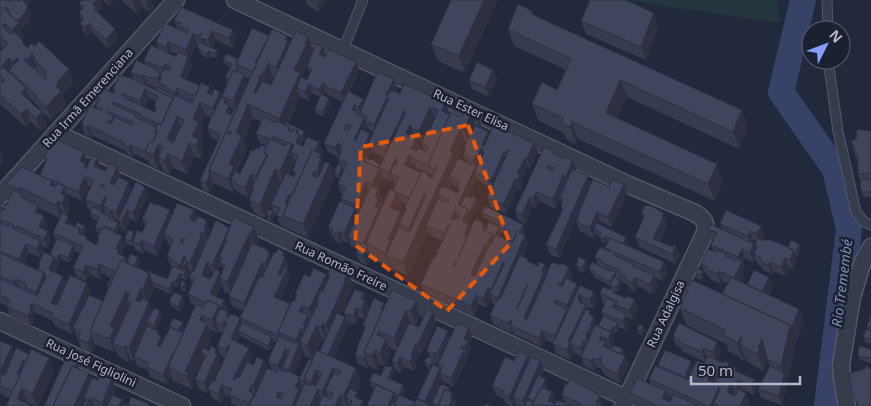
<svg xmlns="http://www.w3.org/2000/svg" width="871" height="406" viewBox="0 0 871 406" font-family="'Noto Sans',sans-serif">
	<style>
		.green { fill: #25363e }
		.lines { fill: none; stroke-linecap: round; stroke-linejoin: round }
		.river { stroke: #384266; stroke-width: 26 }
		.service-casing { stroke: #525768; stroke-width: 11 }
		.minor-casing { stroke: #525768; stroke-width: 19 }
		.service { stroke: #373c4d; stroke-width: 9 }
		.minor { stroke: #373c4d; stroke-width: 16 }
		.wall { fill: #363b50; fill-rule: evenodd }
		.shaded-wall { fill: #2c3041 }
		.building { fill: #3f455d; stroke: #2c3041; fill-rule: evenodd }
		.marked { fill: #e8590c; fill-opacity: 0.2; stroke: #e8590c; stroke-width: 4; stroke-dasharray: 10 6; stroke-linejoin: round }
		.labels { text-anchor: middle; stroke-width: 5; stroke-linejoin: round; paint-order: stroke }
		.street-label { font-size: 12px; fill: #b3b7c8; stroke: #1c2132 }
		.water-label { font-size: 14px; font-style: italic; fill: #828db4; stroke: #1c2132 }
	</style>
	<rect width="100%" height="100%" fill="#23293d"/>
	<!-- green -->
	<path class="green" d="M 626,0 L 777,0 L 780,23 Z"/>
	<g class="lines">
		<!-- river -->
		<path class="river" d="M 803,0 L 781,92 L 835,169 L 849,229 L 827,406"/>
		<defs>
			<path id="service" d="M 827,0 L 828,30
				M 343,50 L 363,0
				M 828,60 L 838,131 L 856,212 L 864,222 L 871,225"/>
			<path id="minor" d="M 235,0 L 629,185 L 695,213 C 704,219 708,223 704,235 L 623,406
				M 56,133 L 626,398
				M 0,196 L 176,0
				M 0,321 L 182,406
				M 847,406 L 842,378 L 841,365 L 852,297 L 862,264 L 871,247"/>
		</defs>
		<!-- service casing -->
		<use href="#service" class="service-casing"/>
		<!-- minor casing -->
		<use href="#minor" class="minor-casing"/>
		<!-- service -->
		<use href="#service" class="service"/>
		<!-- minor -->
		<use href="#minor" class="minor"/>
	</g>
	<!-- wall -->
	<path class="wall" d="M 0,0 L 33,0 L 27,5 L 32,16 L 30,18 L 31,20 L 21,30 L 24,37 L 22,39 L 23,41 L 25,47 L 74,82 L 63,94 L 64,95 L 63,96 L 66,104 L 51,120 L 42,112 L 47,125 L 41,131 L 31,122 L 26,127 L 0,104 L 0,50 L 1,51 L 4,48 L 2,47 L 0,50 ZM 30,98 L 39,107 L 40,110 L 39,110 L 30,102 L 31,102 Z
		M 81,0 L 100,0 L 103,7 L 98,12 L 98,13 L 118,38 L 109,49 L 92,32 L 88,36 L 84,32 L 80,23 L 82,21 L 79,13 L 82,10 L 79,3 L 82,1 Z
		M 103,0 L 114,0 L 114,1 L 109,6 Z
		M 121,0 L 151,0 L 154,8 L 149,13 L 144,7 L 137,14 Z
		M 306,0 L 327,0 L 319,12 L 307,5 Z
		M 451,0 L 465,73 L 438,61 L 431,44 Z
		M 532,11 L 534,15 L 748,127 L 739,149 L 627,97 L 617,118 L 723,181 L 715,201 L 578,139 L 576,144 L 567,140 L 564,133 L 538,120 L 532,104 L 557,90 L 566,70 L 514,46 L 508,29 Z
		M 654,13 L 658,26 L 646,60 L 586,34 L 581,21 Z
		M 174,21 L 233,30 L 237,39 L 233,48 L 216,40 L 213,48 L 217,50 L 218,55 L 217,58 L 210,56 L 209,58 L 201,55 L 201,53 L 199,52 L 197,48 L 198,44 L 197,43 L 189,59 L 192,66 L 187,80 L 200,86 L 210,87 L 212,94 L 222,96 L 227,83 L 225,78 L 230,67 L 225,64 L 223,59 L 238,59 L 252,28 L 290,44 L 308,37 L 313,50 L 323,47 L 326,55 L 356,62 L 359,71 L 349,92 L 364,103 L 397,88 L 395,92 L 400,94 L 445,102 L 449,112 L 448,114 L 450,115 L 462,117 L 472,111 L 476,120 L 481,126 L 480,127 L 488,132 L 490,135 L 538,152 L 531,168 L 528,167 L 522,181 L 523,184 L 520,190 L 518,189 L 506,214 L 491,207 L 487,197 L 492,188 L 479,181 L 477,178 L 469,197 L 471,198 L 476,198 L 478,203 L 468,224 L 470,230 L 483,223 L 486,230 L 499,227 L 500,225 L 484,218 L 482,213 L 526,230 L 524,234 L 525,235 L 528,244 L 523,256 L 529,262 L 538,266 L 545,264 L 547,271 L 573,276 L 571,280 L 579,288 L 594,292 L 597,301 L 593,309 L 586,306 L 588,309 L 590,311 L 592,316 L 598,326 L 603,316 L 601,312 L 605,304 L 603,303 L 600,293 L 612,289 L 610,286 L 594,277 L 593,274 L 591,273 L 589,268 L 598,266 L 595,257 L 606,250 L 605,248 L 608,242 L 607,241 L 606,244 L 601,241 L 600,236 L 595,234 L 593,238 L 580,231 L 576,222 L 579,216 L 578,215 L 559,258 L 550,254 L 546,245 L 562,211 L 561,208 L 562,204 L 560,199 L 556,209 L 539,201 L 536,208 L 533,206 L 526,224 L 518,220 L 515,210 L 555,155 L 561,158 L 573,161 L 576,171 L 591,185 L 609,187 L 627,194 L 612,227 L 601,222 L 599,224 L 626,237 L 628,242 L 627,245 L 664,262 L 668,272 L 663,281 L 655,278 L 658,285 L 654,293 L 653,292 L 652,294 L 638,286 L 635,292 L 630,289 L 628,285 L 622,282 L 621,280 L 616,278 L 622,285 L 618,292 L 614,291 L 615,293 L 625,298 L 635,300 L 638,310 L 633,320 L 627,317 L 629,324 L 626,330 L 619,327 L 617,333 L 615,332 L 613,336 L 615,342 L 613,346 L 624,354 L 624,355 L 625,356 L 629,365 L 620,383 L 606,376 L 605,374 L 603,373 L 602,369 L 596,367 L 594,371 L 584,366 L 581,356 L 574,353 L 570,360 L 556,354 L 553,343 L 546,340 L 542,347 L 514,334 L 513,331 L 512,333 L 494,325 L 490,315 L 495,304 L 493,304 L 491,298 L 487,308 L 479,304 L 474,316 L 425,293 L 421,284 L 437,254 L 436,252 L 439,249 L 443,241 L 430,235 L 428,232 L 408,276 L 391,268 L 390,265 L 389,266 L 371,257 L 367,265 L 360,262 L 356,253 L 358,249 L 351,246 L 349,240 L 348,243 L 343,241 L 341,244 L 335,241 L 334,237 L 332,236 L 328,227 L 343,202 L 341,198 L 343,194 L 341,193 L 338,184 L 340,179 L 336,177 L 334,172 L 341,166 L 338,159 L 339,158 L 328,152 L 324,143 L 343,102 L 328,95 L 327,93 L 326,92 L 324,96 L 331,103 L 324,117 L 316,113 L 315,109 L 320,97 L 312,93 L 309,101 L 300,97 L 288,124 L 304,131 L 306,136 L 304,141 L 301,140 L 302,144 L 302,146 L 303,146 L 319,142 L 323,152 L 321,155 L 324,164 L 330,163 L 335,177 L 308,238 L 280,225 L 277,215 L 274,214 L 271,205 L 281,183 L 280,183 L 265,218 L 254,213 L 249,200 L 253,191 L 252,189 L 248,197 L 239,193 L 238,191 L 234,189 L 233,192 L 214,183 L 209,193 L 203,190 L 200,180 L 218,141 L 211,137 L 207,128 L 211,118 L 205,115 L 201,126 L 204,135 L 200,144 L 203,153 L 201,159 L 194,156 L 187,174 L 173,168 L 169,174 L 163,171 L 160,163 L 158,169 L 150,165 L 149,161 L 134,154 L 133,157 L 128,155 L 126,151 L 92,135 L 91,138 L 85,135 L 82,126 L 83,124 L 82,123 L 96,108 L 96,104 L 93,95 L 113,93 L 114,91 L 113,89 L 128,78 L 133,79 L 131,72 L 146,65 L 144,60 L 158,48 L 156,42 L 177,28 ZM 172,52 L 177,54 L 176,57 L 170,54 ZM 307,67 L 310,74 L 307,80 L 302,77 ZM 244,76 L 250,79 L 247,85 ZM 273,77 L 275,78 L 271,85 L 270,84 ZM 147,84 L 156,88 L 155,90 L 146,85 ZM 149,98 L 156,102 L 154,106 L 156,110 L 155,112 L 145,107 ZM 229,107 L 234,109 L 232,114 ZM 434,116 L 435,117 L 430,129 L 426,134 ZM 253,118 L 261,122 L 256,134 L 260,143 L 264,144 L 265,146 L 259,149 L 240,174 L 237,172 L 247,150 L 244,140 ZM 366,124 L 369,130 L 374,132 L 371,137 L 366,131 L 368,128 ZM 416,138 L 423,141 L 422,144 L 424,151 L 419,149 L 420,147 ZM 465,141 L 466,144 L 464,149 L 465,151 L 463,155 L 466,162 L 457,161 L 456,160 ZM 371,149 L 372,152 L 384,157 L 381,165 L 376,162 L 375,160 L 371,160 L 367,159 ZM 295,161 L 296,162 L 293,171 L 294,175 L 294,177 L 289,175 ZM 412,164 L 415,165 L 416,168 L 431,174 L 432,178 L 429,177 L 428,174 L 421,173 L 411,168 ZM 383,178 L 392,182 L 393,180 L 394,183 L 396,184 L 393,191 L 382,207 L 380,202 L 381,199 L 378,189 ZM 452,181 L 453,185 L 457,187 L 459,191 L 458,193 L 448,189 ZM 400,201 L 406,204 L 405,207 L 406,209 L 402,217 L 400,212 L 399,212 L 402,206 ZM 501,232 L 507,235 L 506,238 L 507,240 L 499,236 Z
		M 493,70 L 497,79 L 489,97 L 472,89 L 469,80 Z
		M 871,131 L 871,197 L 863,197 L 861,192 L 860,180 L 858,174 L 858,164 L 852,146 Z
		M 44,158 L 87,161 L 86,164 L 87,167 L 101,167 L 100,169 L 105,171 L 121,177 L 120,178 L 129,182 L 132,191 L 145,187 L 148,197 L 136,222 L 130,219 L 125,231 L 122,230 L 119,221 L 115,219 L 114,221 L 118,222 L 120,227 L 117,233 L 125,245 L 121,255 L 125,257 L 127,261 L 140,262 L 137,268 L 167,279 L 172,266 L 170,265 L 167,256 L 171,245 L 168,244 L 165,237 L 157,256 L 145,250 L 143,254 L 136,250 L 133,244 L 133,246 L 126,244 L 125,239 L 134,232 L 135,235 L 142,233 L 145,226 L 142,219 L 170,210 L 172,216 L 194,210 L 197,218 L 210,230 L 208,235 L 209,236 L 230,228 L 234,217 L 259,240 L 256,245 L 268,250 L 271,257 L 287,261 L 289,266 L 287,270 L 290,278 L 281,299 L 290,304 L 294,302 L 296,298 L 295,294 L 310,277 L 328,280 L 329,277 L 328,274 L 343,268 L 344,270 L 348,272 L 353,286 L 350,293 L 350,295 L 341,315 L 348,326 L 334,357 L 361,381 L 357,392 L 360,399 L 363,401 L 364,406 L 237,406 L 232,404 L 230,397 L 225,395 L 222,403 L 212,398 L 209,390 L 207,393 L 199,389 L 195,379 L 204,360 L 203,357 L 192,381 L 193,387 L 192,389 L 173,381 L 171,375 L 167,384 L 150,377 L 148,370 L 137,366 L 135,359 L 134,361 L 130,359 L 129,362 L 118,356 L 116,350 L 115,352 L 111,350 L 111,351 L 95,344 L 91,353 L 81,348 L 78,338 L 77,338 L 74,330 L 72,334 L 55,326 L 53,321 L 36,313 L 34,316 L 35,318 L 31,326 L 10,316 L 7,306 L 0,303 L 0,203 L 6,206 L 11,195 L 6,184 L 40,175 L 46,163 ZM 89,186 L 91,187 L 85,199 L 88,209 L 91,210 L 90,213 L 92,218 L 98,221 L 95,227 L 97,232 L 100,233 L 97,238 L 98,240 L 96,245 L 88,240 L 87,237 L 84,235 L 86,231 L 85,226 L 75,227 L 71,225 L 67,216 L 70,209 L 68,202 L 69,200 L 67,194 L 82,201 ZM 39,208 L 59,218 L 53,233 L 56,241 L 50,255 L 41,257 L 44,251 L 42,246 L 48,248 L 51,240 L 48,231 L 46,230 L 48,226 L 42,215 ZM 75,251 L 80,253 L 73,268 L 77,277 L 86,281 L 90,274 L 100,279 L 102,273 L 111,278 L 107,285 L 108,288 L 103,301 L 89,295 L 90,292 L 87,283 L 66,284 L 63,276 L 55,273 L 61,259 L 70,263 ZM 29,253 L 41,258 L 39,263 L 40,265 L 38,270 L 25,264 ZM 221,264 L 223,270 L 221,275 L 218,270 ZM 190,271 L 192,271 L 189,277 L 192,284 L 188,294 L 191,304 L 195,305 L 183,333 L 182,333 L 184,327 L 183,322 L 169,327 L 169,329 L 167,335 L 163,341 L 158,331 L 156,330 L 162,316 L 152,311 L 149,302 L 148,302 L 154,287 L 171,294 L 175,286 L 177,287 L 181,278 L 186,280 ZM 211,271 L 213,273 L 210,279 L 208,278 ZM 222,284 L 224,292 L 230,294 L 229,296 L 232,306 L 244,311 L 240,318 L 229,317 L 228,312 L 227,312 L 228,310 L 216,297 ZM 210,330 L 217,333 L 218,331 L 223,333 L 217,346 L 220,355 L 225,358 L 214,382 L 213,381 L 221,364 L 216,349 L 209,351 L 207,349 L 212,337 ZM 240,336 L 270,351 L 274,341 L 276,342 L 268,361 L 272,370 L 267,369 L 264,360 L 253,365 L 250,363 L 253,357 L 237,342 ZM 322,339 L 325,340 L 320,351 L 300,377 L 294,374 L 303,355 L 302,352 L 303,350 L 305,356 L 312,359 Z
		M 273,211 L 275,216 L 272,221 L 268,220 L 267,215 Z
		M 641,213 L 668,222 L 666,225 L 667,227 L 660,242 L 673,247 L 676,246 L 680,255 L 676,264 L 639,247 L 635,237 L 643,218 Z
		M 720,224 L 761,226 L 764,236 L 762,240 L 788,248 L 801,249 L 798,256 L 795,255 L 797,260 L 793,270 L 789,268 L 785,276 L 773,271 L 772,274 L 763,270 L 761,266 L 757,263 L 755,258 L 754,262 L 745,258 L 743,263 L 745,271 L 740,282 L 747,285 L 773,286 L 769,295 L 804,322 L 796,342 L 782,405 L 761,398 L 758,389 L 770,366 L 767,358 L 765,362 L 766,365 L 763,371 L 746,361 L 745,358 L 744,361 L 741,360 L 740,357 L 729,352 L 726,344 L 686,325 L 680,308 L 722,294 L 728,283 L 722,281 L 721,284 L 710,279 L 708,275 L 705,273 L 701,264 L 714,252 L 711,245 L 714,239 L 711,238 L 708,229 L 722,229 ZM 753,240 L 756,241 L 755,244 L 756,248 L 756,250 L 754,244 L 752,243 Z
		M 577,260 L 586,260 L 588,265 L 584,273 L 578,270 L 576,266 L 578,261 Z
		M 703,271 L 704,276 L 702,280 L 697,278 L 696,273 Z
		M 185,283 L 187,288 L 184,292 L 181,289 L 180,285 Z
		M 364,293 L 369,310 L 365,319 L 359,317 L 356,325 L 352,324 L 351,326 L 348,324 L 344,312 Z
		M 185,300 L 180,312 L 171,306 L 169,301 Z
		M 416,301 L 417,305 L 433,312 L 436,322 L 422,354 L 420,353 L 415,362 L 416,365 L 414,371 L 404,367 L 401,373 L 395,370 L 392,361 L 396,351 L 389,347 L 391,353 L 385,366 L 394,372 L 391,380 L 405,390 L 402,396 L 415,402 L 418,400 L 417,398 L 430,370 L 426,366 L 424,361 L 430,359 L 427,349 L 469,328 L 472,337 L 469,344 L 471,350 L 468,356 L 466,355 L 467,359 L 454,387 L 444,382 L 442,379 L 436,393 L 441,386 L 449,387 L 451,392 L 452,393 L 456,402 L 455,406 L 433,406 L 432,403 L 431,406 L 367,406 L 375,388 L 371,386 L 370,381 L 381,376 L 385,366 L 380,364 L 377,370 L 369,366 L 368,368 L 358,364 L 355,354 L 357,349 L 357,347 L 365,330 L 363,325 L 385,306 ZM 420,316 L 423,318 L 419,327 L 411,323 L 416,325 ZM 432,362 L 436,364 L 437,362 L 438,362 L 438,364 L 439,367 L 434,365 Z
		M 871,314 L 871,344 L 865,342 L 863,337 L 868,330 L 867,326 Z
		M 643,326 L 645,330 L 642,336 L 639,334 L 637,329 Z
		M 673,336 L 717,342 L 721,351 L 717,360 L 736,368 L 737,371 L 754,379 L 757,388 L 754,395 L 741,389 L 741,390 L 750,402 L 748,406 L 634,406 L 630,393 L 651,385 L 649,379 L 659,368 L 658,365 L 691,361 L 693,367 L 704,364 L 705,362 L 682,351 L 681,348 L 676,346 ZM 667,395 L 672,397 L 670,402 L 669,401 Z
		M 0,341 L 14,353 L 54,371 L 38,406 L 35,406 L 27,402 L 26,403 L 9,398 L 1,394 L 0,391 Z
		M 871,349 L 871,363 L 860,360 L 858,356 Z
		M 528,355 L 529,359 L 544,371 L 541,377 L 546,379 L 547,383 L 545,389 L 556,401 L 555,404 L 565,403 L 562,395 L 603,405 L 603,406 L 516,406 L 515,402 L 513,406 L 511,406 L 506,404 L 504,399 L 496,395 L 492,386 L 514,361 Z
		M 77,362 L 79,369 L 89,373 L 91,380 L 112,378 L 116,388 L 110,401 L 122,399 L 125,406 L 44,406 Z"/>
	<!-- shaded-wall -->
	<path class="shaded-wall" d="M 21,0 L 33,0 L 24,9 Z
		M 97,0 L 100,0 L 103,7 L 98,12 L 99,17 L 97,19 L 92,4 Z
		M 108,0 L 114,0 L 114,1 L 109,6 L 107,1 Z
		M 133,0 L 141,0 L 144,7 L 137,14 L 132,1 Z
		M 145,0 L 151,0 L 154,8 L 149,13 Z
		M 318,0 L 327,0 L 319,12 L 316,3 Z
		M 484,0 L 498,0 L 465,73 L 459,56 Z
		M 28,6 L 32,16 L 30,18 L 31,20 L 21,30 L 24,37 L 17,44 L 12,30 L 15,23 Z
		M 654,13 L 658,26 L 646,60 L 641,47 Z
		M 0,21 L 4,23 L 9,36 L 7,39 Z
		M 89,23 L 92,32 L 88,36 L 85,27 Z
		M 115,29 L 118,38 L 109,49 L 106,40 Z
		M 233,30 L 237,39 L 233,48 L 229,38 Z
		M 212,31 L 216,40 L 212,50 L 208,40 Z
		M 201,33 L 207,47 L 206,49 L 202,40 L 200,38 L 202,46 L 199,36 Z
		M 193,34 L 197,43 L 189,59 L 186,50 Z
		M 287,36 L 292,49 L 281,80 L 276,67 Z
		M 308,37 L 313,50 L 307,66 L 307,67 L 297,88 L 300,97 L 285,129 L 282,128 L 279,119 L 294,70 Z
		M 0,40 L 2,47 L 0,50 Z
		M 168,42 L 172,52 L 169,56 L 166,47 Z
		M 265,43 L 268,52 L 261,74 L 266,88 L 259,105 L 254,92 L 255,63 Z
		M 323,47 L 326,56 L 323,64 L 319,54 Z
		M 217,50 L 218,55 L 217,58 L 215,53 Z
		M 208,51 L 210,56 L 209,58 L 207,54 Z
		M 32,54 L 37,68 L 32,74 L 27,60 Z
		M 188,57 L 192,66 L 184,86 L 181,77 Z
		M 9,58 L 14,72 L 9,70 L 11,75 L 6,80 L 2,66 Z
		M 17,58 L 22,72 L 18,76 L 13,62 Z
		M 356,62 L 359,71 L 345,103 L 341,93 Z
		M 268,63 L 273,77 L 268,88 L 263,75 Z
		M 165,64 L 168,73 L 166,78 L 163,68 Z
		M 69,69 L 74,82 L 63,94 L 64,95 L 63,96 L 66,104 L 51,120 L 46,107 L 58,81 Z
		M 156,69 L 159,76 L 160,73 L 162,77 L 160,77 L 163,84 L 160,84 L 155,70 Z
		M 493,70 L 497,79 L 489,97 L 485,87 Z
		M 143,75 L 147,84 L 145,86 L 142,77 Z
		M 244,75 L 247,85 L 236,110 L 233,101 Z
		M 394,79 L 397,88 L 390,102 L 389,98 L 386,95 Z
		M 620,80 L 627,97 L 612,130 L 606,113 Z
		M 323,83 L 326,92 L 323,99 L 319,90 Z
		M 309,84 L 312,93 L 309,101 L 305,92 Z
		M 210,87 L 215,100 L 207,93 Z
		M 26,88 L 31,102 L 26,107 L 21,93 Z
		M 177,88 L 180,98 L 160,127 L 173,98 L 177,97 L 175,93 Z
		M 145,89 L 149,98 L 144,110 L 140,101 Z
		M 220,92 L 224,103 L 226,99 L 232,115 L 218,121 L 213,108 Z
		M 387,97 L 390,107 L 378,134 L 374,125 Z
		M 329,98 L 331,103 L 324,117 L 323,112 Z
		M 363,99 L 366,108 L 361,114 L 359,107 Z
		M 200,102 L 205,115 L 201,126 L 204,135 L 200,144 L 203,153 L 201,159 L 192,136 L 193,119 Z
		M 445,102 L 449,112 L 445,120 L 442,111 Z
		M 248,104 L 253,118 L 244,140 L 247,150 L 236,173 L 236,182 L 231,180 L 234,189 L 233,192 L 228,179 L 229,164 L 236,133 Z
		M 354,105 L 360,122 L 352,110 Z
		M 430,107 L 434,116 L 423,141 L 419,131 Z
		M 27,109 L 31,122 L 26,127 L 21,114 Z
		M 742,110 L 748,127 L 739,149 L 733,132 Z
		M 404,111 L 407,120 L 388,159 L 385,150 Z
		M 472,111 L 477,125 L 479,121 L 481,126 L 478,132 L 476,128 L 473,126 L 475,131 L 469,143 L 464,130 Z
		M 42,112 L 47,125 L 41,131 L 36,118 Z
		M 177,116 L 182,130 L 176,144 L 167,139 Z
		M 364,118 L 368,128 L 358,149 L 354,140 Z
		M 572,122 L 578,139 L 576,144 L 570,127 Z
		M 88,125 L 92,135 L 91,138 L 87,128 Z
		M 410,125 L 414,135 L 410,143 L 406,133 Z
		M 460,128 L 465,141 L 456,160 L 458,166 L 450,176 L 452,181 L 444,198 L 438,195 L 441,204 L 426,226 L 428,232 L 408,276 L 403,262 L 413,241 L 409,228 L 424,194 L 429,207 L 450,151 Z
		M 297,130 L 302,144 L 299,152 L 296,143 L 296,133 Z
		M 304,131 L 306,136 L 304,141 L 302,137 Z
		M 488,132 L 492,141 L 486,155 L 482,145 Z
		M 370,133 L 374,143 L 369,142 L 371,149 L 364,165 L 359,159 Z
		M 416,138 L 420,147 L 415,158 L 411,149 Z
		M 319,142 L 323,152 L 321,155 L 326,168 L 330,163 L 335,177 L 308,238 L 303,224 L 321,184 L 317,172 L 314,171 L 319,184 L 294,197 Z
		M 189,143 L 194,156 L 187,174 L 182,161 Z
		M 338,143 L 341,153 L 339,158 L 335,148 Z
		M 534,143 L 538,152 L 531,168 L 527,159 Z
		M 292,144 L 295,154 L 291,152 L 295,161 L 284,185 L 280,171 Z
		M 130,145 L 134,154 L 133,157 L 129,148 Z
		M 158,145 L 163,158 L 158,158 L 160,163 L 158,169 L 153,155 Z
		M 481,149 L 484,158 L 481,165 L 478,156 Z
		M 0,151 L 4,161 L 0,165 Z
		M 84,152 L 87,161 L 86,164 L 89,173 L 87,177 L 80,161 Z
		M 504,152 L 507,161 L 495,190 L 491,181 Z
		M 168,154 L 173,168 L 169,174 L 165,161 Z
		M 409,155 L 412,164 L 408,174 L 404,165 Z
		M 476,155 L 479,164 L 475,172 L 477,178 L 463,210 L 458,204 L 475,165 L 473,160 Z
		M 266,156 L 269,165 L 260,186 L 256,176 Z
		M 97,158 L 101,167 L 97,175 L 94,166 Z
		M 525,158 L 528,167 L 522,181 L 523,184 L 520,190 L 517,180 L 517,174 Z
		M 395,159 L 398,168 L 390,173 L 393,180 L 392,182 L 389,172 Z
		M 573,161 L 576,170 L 569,186 L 566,177 Z
		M 717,164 L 723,181 L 715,201 L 708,184 Z
		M 342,166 L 344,171 L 340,179 L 339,175 Z
		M 117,167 L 121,177 L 114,193 L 110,183 Z
		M 379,168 L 383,178 L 376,193 L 372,184 Z
		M 275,169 L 280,183 L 265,218 L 260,205 Z
		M 210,174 L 214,183 L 209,193 L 206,183 Z
		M 251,174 L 254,183 L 248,197 L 245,188 Z
		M 563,175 L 567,185 L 560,197 L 560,199 L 556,209 L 553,199 Z
		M 588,176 L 591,186 L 559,258 L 556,249 Z
		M 85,177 L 89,186 L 82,201 L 78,192 Z
		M 515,179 L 518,189 L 506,214 L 503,205 Z
		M 53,180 L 56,189 L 50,185 Z
		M 366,181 L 369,190 L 360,211 L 358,213 L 354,204 Z
		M 129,182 L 132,191 L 119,221 L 116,212 Z
		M 624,184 L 627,194 L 612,227 L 608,217 Z
		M 64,186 L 69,200 L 68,202 L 70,209 L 67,217 L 62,203 L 61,194 Z
		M 19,187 L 25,204 L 24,207 L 18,189 Z
		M 145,187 L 148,197 L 136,222 L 133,213 Z
		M 378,189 L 381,199 L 380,202 L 382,207 L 366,243 L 370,257 L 367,265 L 363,256 L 363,243 L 375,207 L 375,196 Z
		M 536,192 L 539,201 L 536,208 L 533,198 Z
		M 397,193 L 402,206 L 395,221 L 390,208 Z
		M 289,194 L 292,204 L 291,207 L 285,203 Z
		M 105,196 L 108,205 L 103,206 L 105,212 L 103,218 L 101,213 L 102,211 L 100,206 Z
		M 530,197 L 533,206 L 526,224 L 522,214 Z
		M 476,198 L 478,203 L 468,224 L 472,234 L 461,266 L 458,257 L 464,236 L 462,221 L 468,209 Z
		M 58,201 L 63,215 L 61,219 L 56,205 Z
		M 38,206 L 42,215 L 35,212 Z
		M 355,208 L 359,217 L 348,237 L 349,240 L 348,243 L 344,234 Z
		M 111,210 L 115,219 L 114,221 L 110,212 Z
		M 127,210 L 130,219 L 125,231 L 121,222 Z
		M 170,210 L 173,220 L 164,234 L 165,237 L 157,256 L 154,246 Z
		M 194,210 L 197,219 L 193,228 L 190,219 Z
		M 455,210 L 458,220 L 455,228 L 451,219 Z
		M 273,211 L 275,216 L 272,221 L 270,217 Z
		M 400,212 L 405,226 L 399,224 L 402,232 L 386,255 L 390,265 L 389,266 L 385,253 L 388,240 Z
		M 597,212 L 601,222 L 597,231 L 594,229 L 595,234 L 593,238 L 590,228 Z
		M 664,213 L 668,222 L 666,225 L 667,227 L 657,248 L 653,239 Z
		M 44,216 L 48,226 L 43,236 L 39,227 Z
		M 68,216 L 71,225 L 65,223 Z
		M 207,221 L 210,230 L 208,235 L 210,238 L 207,243 L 204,234 L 204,227 Z
		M 118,222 L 120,227 L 116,235 L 115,230 Z
		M 448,225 L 452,234 L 448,243 L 445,233 Z
		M 524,225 L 526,230 L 516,247 L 515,243 Z
		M 85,226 L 86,231 L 83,238 L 78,233 L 80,228 Z
		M 761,226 L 764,236 L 761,243 L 757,234 Z
		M 254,227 L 259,240 L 255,248 L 250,234 Z
		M 499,227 L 501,232 L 497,240 L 495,236 Z
		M 229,228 L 225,239 L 228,248 L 222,258 L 219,257 L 221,262 L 216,274 L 212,265 Z
		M 48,231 L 51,240 L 48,248 L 44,239 Z
		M 339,231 L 343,241 L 341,244 L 338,234 Z
		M 750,231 L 753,240 L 751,245 L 748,236 Z
		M 134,232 L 136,237 L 133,241 L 133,246 L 131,241 Z
		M 201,233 L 205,242 L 204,244 L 205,246 L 194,272 L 190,263 Z
		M 249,234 L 254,247 L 232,295 L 227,282 Z
		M 492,234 L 495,244 L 490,254 L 487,245 Z
		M 525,235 L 528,244 L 501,308 L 498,298 Z
		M 122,236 L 125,245 L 121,255 L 121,263 L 116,249 Z
		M 605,236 L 607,241 L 606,244 L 604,239 Z
		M 626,237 L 628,242 L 625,249 L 623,244 Z
		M 142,240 L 145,250 L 143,254 L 140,244 Z
		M 40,241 L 44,251 L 41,258 L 37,249 Z
		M 26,244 L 29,253 L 23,269 L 19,259 Z
		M 485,244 L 488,253 L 474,284 L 471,274 Z
		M 754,244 L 757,253 L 754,254 L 755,258 L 754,262 L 750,253 Z
		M 799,244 L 801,249 L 798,256 L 796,252 Z
		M 73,246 L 75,251 L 70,263 L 68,258 Z
		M 676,246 L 680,255 L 676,264 L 672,254 Z
		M 742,249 L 745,258 L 743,263 L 745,271 L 737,288 L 734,278 L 741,264 L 738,257 Z
		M 268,250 L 269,254 L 270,253 L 273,262 L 268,273 L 265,264 Z
		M 794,250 L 797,260 L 793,270 L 790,260 Z
		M 284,252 L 289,266 L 287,270 L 290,278 L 278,306 L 274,297 L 278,274 Z
		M 60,254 L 61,259 L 52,279 L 49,270 L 54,257 Z
		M 184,256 L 190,271 L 188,276 L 184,267 L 182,266 L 184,273 L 183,275 L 180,265 Z
		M 138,257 L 140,262 L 137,268 L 135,265 Z
		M 785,258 L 789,268 L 785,276 L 781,267 Z
		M 586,260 L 588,265 L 584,273 L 582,268 Z
		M 207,262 L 211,271 L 205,284 L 202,275 Z
		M 503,262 L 507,271 L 493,296 L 491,289 Z
		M 664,262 L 668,272 L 663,281 L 660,272 Z
		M 770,262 L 773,271 L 772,274 L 768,265 Z
		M 262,263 L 266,272 L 248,313 L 244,303 Z
		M 99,264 L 102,273 L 100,279 L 97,269 Z
		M 545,264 L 548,273 L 547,272 L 548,275 L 528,327 L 524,318 Z
		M 86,265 L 90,274 L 86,281 L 83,272 Z
		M 569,267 L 573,276 L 565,293 L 561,284 Z
		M 343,268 L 346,276 L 348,272 L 353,286 L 350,293 L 350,295 L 331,338 L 326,325 Z
		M 185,271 L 187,276 L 186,280 L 184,275 Z
		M 703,271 L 704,276 L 702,280 L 700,275 Z
		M 719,271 L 722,281 L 721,284 L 717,274 Z
		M 220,272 L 223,280 L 220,278 L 222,284 L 213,304 L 210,294 Z
		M 615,272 L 616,277 L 612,286 L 610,282 Z
		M 44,273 L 49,286 L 41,305 L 36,292 Z
		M 149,273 L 154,287 L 147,302 L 143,289 Z
		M 180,273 L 181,278 L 177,287 L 175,282 Z
		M 326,274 L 331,288 L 319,301 L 317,300 L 320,310 L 314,322 L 309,309 Z
		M 654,275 L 658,285 L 654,293 L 651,283 Z
		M 63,276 L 66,285 L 55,312 L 51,303 Z
		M 635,277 L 638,286 L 635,292 L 632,283 Z
		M 769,277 L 773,286 L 765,301 L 762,292 Z
		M 16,279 L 21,292 L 19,295 L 15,282 Z
		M 620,280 L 622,285 L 618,292 L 616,288 Z
		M 173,281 L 175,286 L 171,294 L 169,289 Z
		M 87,283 L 90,292 L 74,329 L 73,328 L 74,330 L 72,334 L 69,324 Z
		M 185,283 L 187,288 L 184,292 L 183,287 Z
		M 649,283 L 653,292 L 652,294 L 648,284 Z
		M 577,284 L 580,293 L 580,295 L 583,304 L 586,305 L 589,314 L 590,311 L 593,319 L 594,317 L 598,326 L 594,339 L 590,326 L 570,343 L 574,353 L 570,360 L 567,350 L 571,315 L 567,305 Z
		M 141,288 L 146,302 L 141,313 L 136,300 Z
		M 488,288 L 491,298 L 487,308 L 483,299 Z
		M 126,291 L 130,302 L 127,300 L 129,308 L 113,343 L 116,350 L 115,352 L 110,338 L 110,326 Z
		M 594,292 L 597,301 L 593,309 L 590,300 Z
		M 364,293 L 369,310 L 365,319 L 361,310 L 361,299 Z
		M 476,295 L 479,304 L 474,316 L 471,306 Z
		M 183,296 L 185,300 L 180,312 L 178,307 Z
		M 224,300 L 228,310 L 221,324 L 215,321 L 218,330 L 217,333 L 212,320 L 219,305 Z
		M 635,300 L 638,310 L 633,320 L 629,310 Z
		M 416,301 L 419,308 L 416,307 L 420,316 L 416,325 L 411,311 Z
		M 149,302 L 154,316 L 147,322 L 149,327 L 134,356 L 135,359 L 134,361 L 129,348 Z
		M 615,302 L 618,311 L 612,307 Z
		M 32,303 L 36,313 L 34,316 L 35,318 L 31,326 L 28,316 Z
		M 384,303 L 387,312 L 379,331 L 383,345 L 380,342 L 375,351 L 380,364 L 377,370 L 372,356 L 381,310 Z
		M 302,306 L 306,318 L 308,315 L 313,329 L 308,343 L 303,330 L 299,311 Z
		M 356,308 L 359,317 L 356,325 L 353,316 Z
		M 567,309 L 570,318 L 558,346 L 555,336 Z
		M 799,309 L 804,322 L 796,342 L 782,405 L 779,396 L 784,373 L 781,366 L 790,325 Z
		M 406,310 L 411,323 L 399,352 L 394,338 Z
		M 160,311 L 162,316 L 155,330 L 154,325 Z
		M 433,312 L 436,322 L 422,354 L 418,344 Z
		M 349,314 L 352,324 L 351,326 L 348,316 Z
		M 626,314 L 629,324 L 626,330 L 623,321 Z
		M 202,315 L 206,326 L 207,324 L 212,337 L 204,354 L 201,353 L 203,357 L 192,381 L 193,387 L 192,389 L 187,376 L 185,372 Z
		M 345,317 L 348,326 L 332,360 L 328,354 Z
		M 240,318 L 244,327 L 238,331 L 240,336 L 234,348 L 231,339 Z
		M 510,320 L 512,325 L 510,325 L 513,331 L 512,333 L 509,324 Z
		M 224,321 L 227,331 L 226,334 L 223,325 Z
		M 183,322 L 184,327 L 180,337 L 178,332 Z
		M 323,323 L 328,337 L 326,340 L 321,327 Z
		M 617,323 L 619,327 L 617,333 L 616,328 Z
		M 317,325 L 322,339 L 312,359 L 307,345 Z
		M 643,326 L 645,330 L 642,336 L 641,331 Z
		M 613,327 L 615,332 L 613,336 L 615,342 L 612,349 L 608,339 L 609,335 Z
		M 301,328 L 306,342 L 300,342 L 303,350 L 302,352 L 303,355 L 292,379 L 288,370 L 299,347 L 296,340 Z
		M 469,328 L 472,337 L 469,344 L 471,350 L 468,356 L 465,347 L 464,339 Z
		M 589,329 L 592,338 L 589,350 L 586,341 L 586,336 Z
		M 542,330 L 546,340 L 542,347 L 539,338 Z
		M 158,331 L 160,337 L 161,336 L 164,345 L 160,354 L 157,345 L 157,334 Z
		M 448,331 L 451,340 L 441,363 L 437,354 Z
		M 91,335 L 95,344 L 91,353 L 88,343 Z
		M 601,336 L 604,344 L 606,341 L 609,350 L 608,352 L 599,340 Z
		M 106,337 L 111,350 L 111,351 L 106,338 Z
		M 272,337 L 274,341 L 270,351 L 268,346 Z
		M 741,337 L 744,346 L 740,344 L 745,358 L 744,361 L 737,344 Z
		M 386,339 L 391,353 L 385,366 L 380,353 Z
		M 762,339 L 768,356 L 765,362 L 766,365 L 763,371 L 757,354 L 758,347 Z
		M 584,340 L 587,349 L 584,357 L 580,348 Z
		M 717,342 L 721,351 L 716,362 L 713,352 Z
		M 416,343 L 420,353 L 415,362 L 416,365 L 414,371 L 410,362 L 411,355 Z
		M 228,345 L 231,355 L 229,359 L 226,350 Z
		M 12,346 L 15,356 L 4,382 L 0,372 Z
		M 125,346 L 130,359 L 129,362 L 124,348 Z
		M 462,346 L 467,359 L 454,387 L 451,378 Z
		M 249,348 L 253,357 L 249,366 L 245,357 Z
		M 703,348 L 707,358 L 705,362 L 702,352 Z
		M 216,349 L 221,364 L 207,393 L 204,383 Z
		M 285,349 L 289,358 L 282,367 L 283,370 L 281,375 L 278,366 Z
		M 623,349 L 624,354 L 621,362 L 619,357 Z
		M 434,352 L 437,362 L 436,364 L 433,354 Z
		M 173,353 L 176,363 L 168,367 L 171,375 L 167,384 L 163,375 Z
		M 528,355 L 531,365 L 513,397 L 515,402 L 513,406 L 509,397 Z
		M 244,356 L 247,366 L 237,389 L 233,379 Z
		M 365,356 L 369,366 L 368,368 L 364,359 Z
		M 625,356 L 629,365 L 620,383 L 617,374 Z
		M 400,357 L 404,367 L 401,373 L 398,363 Z
		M 49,358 L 54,371 L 38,406 L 37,406 L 32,394 Z
		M 593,358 L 596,367 L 594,371 L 591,361 Z
		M 23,360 L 27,370 L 22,388 L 27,402 L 25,406 L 20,406 L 15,393 L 17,374 Z
		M 264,360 L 267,369 L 256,396 L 253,386 Z
		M 540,361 L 544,371 L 531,399 L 528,398 L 530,403 L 525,406 L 523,401 Z
		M 691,361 L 695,370 L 688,386 L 685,377 Z
		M 77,362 L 80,372 L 68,381 Z
		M 433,362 L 434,367 L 431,370 L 429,365 Z
		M 393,367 L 394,372 L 389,383 L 388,378 Z
		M 333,368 L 338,381 L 325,390 L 329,400 L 327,405 L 322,392 Z
		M 356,368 L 361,381 L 352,401 L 346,398 L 349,406 L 347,406 L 343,397 Z
		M 440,368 L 442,373 L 440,373 L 442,379 L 431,406 L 427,406 L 425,401 Z
		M 713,368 L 716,378 L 711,390 L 707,380 Z
		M 316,370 L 321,384 L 318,391 L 323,403 L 321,406 L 310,406 L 316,394 L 311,382 Z
		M 89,373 L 94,387 L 84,398 L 86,404 L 83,406 L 74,406 Z
		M 112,378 L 116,388 L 108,406 L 103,406 L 102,403 Z
		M 299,379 L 302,388 L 300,393 L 303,399 L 299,406 L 292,406 L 295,387 Z
		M 546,379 L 547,383 L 537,406 L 535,401 Z
		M 754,379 L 757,388 L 754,395 L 751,385 Z
		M 738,380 L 741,389 L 739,394 L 736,385 Z
		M 731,383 L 735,392 L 730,402 L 727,392 Z
		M 222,385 L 225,395 L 222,403 L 218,394 Z
		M 403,385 L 405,390 L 401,399 L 399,395 Z
		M 251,386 L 257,403 L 250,404 L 250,406 L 249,403 L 249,391 Z
		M 719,387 L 722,396 L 714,403 L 715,406 L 710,406 Z
		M 666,391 L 671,404 L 662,398 Z
		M 278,392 L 282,401 L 276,397 Z
		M 357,392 L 360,402 L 355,397 Z
		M 552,392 L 556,401 L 554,406 L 548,401 Z
		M 394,393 L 398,402 L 395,406 L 388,406 Z
		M 452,393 L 456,402 L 455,406 L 449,406 L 450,398 Z
		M 746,393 L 750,402 L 748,406 L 740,406 Z
		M 340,395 L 344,406 L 335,406 Z
		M 600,395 L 603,405 L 603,406 L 596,403 Z
		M 90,397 L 93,406 L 91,406 L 89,400 Z
		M 122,399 L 125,406 L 119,406 Z
		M 363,401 L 364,406 L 360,406 Z"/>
	<!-- building -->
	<path class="building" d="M 0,0 L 8,0 L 10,2 L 12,1 L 11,0 L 22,0 L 28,6 L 26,9 L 27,11 L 17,21 L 5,10 L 0,15 ZM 6,7 L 10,11 L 9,12 L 4,8 Z
		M 82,0 L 97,0 L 92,4 L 96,7 L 94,9 L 115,29 L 106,40 L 89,23 L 85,27 L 80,23 L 84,19 L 79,13 L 84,7 L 79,3 Z
		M 311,0 L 318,0 L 316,3 Z
		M 451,0 L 484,0 L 459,56 L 431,44 Z
		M 590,0 L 626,0 L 654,13 L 641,47 L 581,21 Z
		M 518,4 L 532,11 L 531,14 L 742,110 L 733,132 L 620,80 L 606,113 L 717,164 L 708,184 L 572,122 L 570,127 L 561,123 L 563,118 L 532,104 L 542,82 L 557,90 L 571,59 L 508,29 Z
		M 181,7 L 233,30 L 229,38 L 212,31 L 208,40 L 203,38 L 202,40 L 200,38 L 202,33 L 201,33 L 199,36 L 193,34 L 186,50 L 168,42 L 166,47 L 156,42 L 165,23 L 187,33 L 189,30 L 180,26 L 181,23 L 174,21 Z
		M 5,10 L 19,23 L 12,30 L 4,23 L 2,26 L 11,35 L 14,32 L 23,41 L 22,43 L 27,48 L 32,43 L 35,46 L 39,41 L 69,69 L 58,81 L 59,82 L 56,86 L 61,91 L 46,107 L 36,97 L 37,96 L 9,70 L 19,60 L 17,58 L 13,62 L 9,58 L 2,66 L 0,65 L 0,50 L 1,51 L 8,43 L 0,36 L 0,15 ZM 32,54 L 35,57 L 34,59 L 47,73 L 45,76 L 47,78 L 45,79 L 36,71 L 38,70 L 36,68 L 34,69 L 23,60 L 25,58 L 27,60 Z
		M 252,28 L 269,36 L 266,43 L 265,43 L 255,63 L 257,64 L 253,72 L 236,64 Z
		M 272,29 L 287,36 L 285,40 L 288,41 L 276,67 L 268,63 L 263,75 L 261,74 L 259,78 L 260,79 L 254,92 L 256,93 L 262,81 L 271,85 L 296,31 L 308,37 L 305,43 L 307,43 L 294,70 L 300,73 L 279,119 L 248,104 L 236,133 L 242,136 L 229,164 L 234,166 L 228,179 L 209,170 L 226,132 L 230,135 L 232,132 L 227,130 Z
		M 199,42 L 217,50 L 215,53 L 208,51 L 207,54 L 199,50 L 200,49 L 197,48 Z
		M 316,44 L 323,47 L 319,54 L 325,57 L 329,49 L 356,62 L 341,93 L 325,86 L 326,84 L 323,83 L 319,90 L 309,84 L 305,92 L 297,88 L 301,77 L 307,80 L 312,69 L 307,66 Z
		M 151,45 L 176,57 L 178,52 L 188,57 L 181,77 L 200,86 L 195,96 L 177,88 L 175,93 L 166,88 L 167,86 L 159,83 L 162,77 L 160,77 L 164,69 L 169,71 L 171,67 L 165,64 L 163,68 L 144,60 Z
		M 226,54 L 238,59 L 236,64 L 237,69 L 236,71 L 233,70 L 229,79 L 225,78 L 232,64 L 223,59 Z
		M 136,60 L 156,69 L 155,70 L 160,73 L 158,78 L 152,78 L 143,75 L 142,77 L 131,72 Z
		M 477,62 L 493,70 L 485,87 L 469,80 Z
		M 3,67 L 26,88 L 21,93 L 39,110 L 40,109 L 42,112 L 36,118 L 27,109 L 21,114 L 0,95 L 0,82 L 1,81 L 3,83 L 5,80 L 0,76 L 0,70 Z
		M 233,70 L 244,75 L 233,101 L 222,96 Z
		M 377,72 L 394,79 L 386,95 L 388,95 L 390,91 L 392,92 L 393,90 L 400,94 L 404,84 L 445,102 L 442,111 L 450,115 L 429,161 L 430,161 L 428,165 L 412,158 L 413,157 L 409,155 L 404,165 L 421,173 L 409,198 L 393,190 L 399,177 L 390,173 L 394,165 L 396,166 L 398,160 L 395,159 L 389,172 L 379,168 L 406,112 L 404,111 L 385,150 L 369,142 L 389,98 L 387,97 L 374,125 L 366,120 L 367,117 L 360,113 ZM 430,107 L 438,110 L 430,129 L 429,128 L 426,134 L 425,134 L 422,144 L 428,147 L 426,152 L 418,148 L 417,151 L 411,149 L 416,138 L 406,133 L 410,125 L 412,126 L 411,128 L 419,131 Z
		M 120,75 L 128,78 L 128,77 L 173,98 L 161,125 L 158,123 L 157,125 L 157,123 L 140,115 L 141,114 L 113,102 L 112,104 L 136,115 L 135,117 L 156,127 L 155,130 L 156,134 L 153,142 L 150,141 L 145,152 L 130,145 L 129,148 L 124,145 L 125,143 L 88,125 L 87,128 L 82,126 L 83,123 L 82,123 L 89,107 L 90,108 L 91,106 L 102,111 L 102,109 L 96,106 L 100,98 L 93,95 L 100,87 L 113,93 L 115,90 L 113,89 ZM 145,89 L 158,96 L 154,106 L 157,107 L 155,112 L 122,97 L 123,93 L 140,101 ZM 108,111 L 126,120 L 126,119 L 133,122 L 131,125 L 115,117 L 111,124 L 107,122 L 108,120 L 111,122 L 113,116 L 107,113 Z
		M 201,83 L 210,87 L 207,93 L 212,95 L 214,89 L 220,92 L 213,108 L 200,102 L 193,119 L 199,122 L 192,136 L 199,139 L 196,146 L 189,143 L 182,161 L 168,154 L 165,161 L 158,158 L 163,147 L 158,145 L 153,155 L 145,151 L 150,141 L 153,142 L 158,131 L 155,130 L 158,123 L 161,125 L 175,95 L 192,103 ZM 177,116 L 184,120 L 173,143 L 167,139 Z
		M 156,87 L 175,96 L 173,100 L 173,98 L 155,90 Z
		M 348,91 L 363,99 L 359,107 L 354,105 L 352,110 L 357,112 L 356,114 L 364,118 L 354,140 L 356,141 L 361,129 L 370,133 L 359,159 L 379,168 L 372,184 L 366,181 L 357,202 L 354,204 L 341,198 L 346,188 L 338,184 L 347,163 L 338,159 L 342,151 L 340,150 L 342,145 L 338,143 L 335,148 L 324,143 ZM 346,124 L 351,126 L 348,131 L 344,129 Z
		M 321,94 L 329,98 L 323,112 L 315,109 Z
		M 221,97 L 226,99 L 224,103 L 229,106 L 226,112 L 233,116 L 227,130 L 228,134 L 226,132 L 209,170 L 210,174 L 206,183 L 200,180 L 221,135 L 207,128 Z
		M 235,106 L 237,107 L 233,116 L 231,115 Z
		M 466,108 L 472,111 L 464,130 L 460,128 L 450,151 L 453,153 L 403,262 L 386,255 L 399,227 L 410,232 L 426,195 L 424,194 L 409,228 L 399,224 L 407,208 L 405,207 L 422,171 L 428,174 L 428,176 L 433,179 L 434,176 L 433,176 L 437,166 L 436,166 L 434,169 L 428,166 L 430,162 L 429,161 L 451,112 L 462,117 Z
		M 263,117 L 276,123 L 277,121 L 289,127 L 288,130 L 292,132 L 293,129 L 297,130 L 296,133 L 299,135 L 296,143 L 303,146 L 307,137 L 319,142 L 315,151 L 312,150 L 292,196 L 289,194 L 285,203 L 288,205 L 283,215 L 284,219 L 277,216 L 280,208 L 271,205 L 286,173 L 294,177 L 296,173 L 293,171 L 298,155 L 291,152 L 294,145 L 273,136 L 272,140 L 265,137 L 265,138 L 261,137 L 262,136 L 256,134 Z
		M 476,120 L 479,121 L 477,126 L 475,125 L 474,127 L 473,126 Z
		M 285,122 L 304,131 L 302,137 L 298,135 L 297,130 L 293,129 L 292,132 L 291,131 L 289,127 L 284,124 Z
		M 475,125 L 488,132 L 482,145 L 484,146 L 494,125 L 534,143 L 527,159 L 525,158 L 517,174 L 520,175 L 517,180 L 515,179 L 503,205 L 487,197 L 509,150 L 507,150 L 506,153 L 504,152 L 491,181 L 475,172 L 484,152 L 482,151 L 483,149 L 481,149 L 478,156 L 476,155 L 473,160 L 463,155 L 466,149 L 464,149 L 467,143 L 465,142 L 467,138 L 469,139 Z
		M 857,129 L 871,131 L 871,173 L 858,174 L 858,154 L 855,154 L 854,146 L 852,146 L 852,140 L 856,140 Z
		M 54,138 L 84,152 L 80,161 L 86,164 L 84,167 L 86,169 L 92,155 L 97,158 L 94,166 L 105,171 L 109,163 L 117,167 L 110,183 L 114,185 L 118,177 L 129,182 L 116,212 L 111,210 L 110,212 L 107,210 L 108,208 L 103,206 L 107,197 L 105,196 L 100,206 L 85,199 L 94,180 L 85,177 L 78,192 L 53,180 L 52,181 L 40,175 L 47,159 L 44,158 ZM 101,184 L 105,186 L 104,188 L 100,186 Z
		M 270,139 L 285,146 L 287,142 L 292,144 L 280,171 L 275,169 L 260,205 L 249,200 L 253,189 L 252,188 L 268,154 L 264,152 Z
		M 261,145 L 266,147 L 264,152 L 266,156 L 256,176 L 251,174 L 245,188 L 236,184 L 236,182 L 231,180 L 235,171 L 240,174 L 251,150 L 254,151 L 256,147 L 259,149 Z
		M 544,147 L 554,152 L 553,154 L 561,158 L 562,156 L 573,161 L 566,177 L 563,175 L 553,199 L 536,192 L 533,198 L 530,197 L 522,214 L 515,210 ZM 548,165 L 554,168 L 552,171 L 547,168 Z
		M 312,150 L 321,154 L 319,157 L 321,158 L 318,166 L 319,167 L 317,172 L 314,171 L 312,175 L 318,178 L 325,162 L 330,163 L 303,224 L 283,215 Z
		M 363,157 L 371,160 L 371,159 L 375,160 L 374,161 L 381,165 L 379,168 L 362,160 Z
		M 458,158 L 471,165 L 472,163 L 476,165 L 458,204 L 468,209 L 462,221 L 468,224 L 465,233 L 466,233 L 464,236 L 467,237 L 458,257 L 459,257 L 475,219 L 483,223 L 482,225 L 484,226 L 482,230 L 492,234 L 487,245 L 485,244 L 471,274 L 475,276 L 490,243 L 491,244 L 496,235 L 512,243 L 517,231 L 525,235 L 498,298 L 490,294 L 505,263 L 503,262 L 491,289 L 488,288 L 483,299 L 476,295 L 471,306 L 421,284 L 433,258 L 434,259 L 438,252 L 436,252 L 438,248 L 439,249 L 450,225 L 448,225 L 445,233 L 426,226 L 438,199 L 448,203 L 449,200 L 438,195 L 441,186 L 458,193 L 460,188 L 457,187 L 460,181 L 450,176 ZM 455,210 L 461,213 L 458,219 L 455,218 L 454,220 L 451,219 ZM 456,261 L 457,262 L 454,267 L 453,267 Z
		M 338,164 L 342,166 L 339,175 L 334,172 Z
		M 22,167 L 52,181 L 50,185 L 55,187 L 57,184 L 64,186 L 61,194 L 65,196 L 62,203 L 58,201 L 56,205 L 19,187 L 18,189 L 6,184 Z
		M 572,169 L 588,176 L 556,249 L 546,245 L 563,209 L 561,208 L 563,199 L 560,197 Z
		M 593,179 L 609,187 L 612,179 L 624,184 L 608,217 L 597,212 L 590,228 L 576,222 L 579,215 L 578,215 Z
		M 871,179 L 871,192 L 861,192 L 860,180 Z
		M 136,182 L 145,187 L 133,213 L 127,210 L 121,222 L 118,220 Z
		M 371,186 L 378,189 L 375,196 L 378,198 L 375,207 L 379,209 L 363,243 L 366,245 L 367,248 L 363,256 L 356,253 L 361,243 L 348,237 Z
		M 390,189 L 397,193 L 390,208 L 400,212 L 388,240 L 390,241 L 385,253 L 366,243 Z
		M 13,190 L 22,194 L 21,197 L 38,206 L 35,212 L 44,216 L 39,227 L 48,231 L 44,239 L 17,226 L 16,228 L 13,226 L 13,224 L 4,221 L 4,222 L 0,220 L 0,221 L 0,209 L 4,211 L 5,209 L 0,207 L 0,203 L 6,206 Z
		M 465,196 L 471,198 L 472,196 L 476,198 L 469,213 L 468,209 L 461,206 Z
		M 340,201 L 355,208 L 344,234 L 339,231 L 338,234 L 332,232 L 333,229 L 328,227 Z
		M 150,202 L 155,205 L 156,204 L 170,210 L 154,246 L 142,240 L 140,244 L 133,241 L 137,230 L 142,233 L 147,222 L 142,219 Z
		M 177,203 L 194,210 L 190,219 L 195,222 L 198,216 L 207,221 L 204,227 L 206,228 L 204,234 L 201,233 L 200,236 L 201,237 L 190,263 L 187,261 L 184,267 L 182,266 L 186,257 L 184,256 L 180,265 L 171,261 L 172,259 L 167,256 L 173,239 L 170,238 L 170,237 L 164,234 ZM 182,238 L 185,239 L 183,243 L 180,241 Z
		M 645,205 L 649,206 L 649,205 L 664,213 L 662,217 L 663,218 L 653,239 L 673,247 L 674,244 L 676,246 L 672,254 L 635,237 L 645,215 L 641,213 Z
		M 485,206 L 524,225 L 520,233 L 517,231 L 513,242 L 506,238 L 509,231 L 499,227 L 501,222 L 482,213 Z
		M 93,207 L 102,211 L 101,213 L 110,217 L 110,219 L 118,222 L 115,230 L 106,226 L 105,228 L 103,227 L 102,230 L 95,227 L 99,217 L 90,213 Z
		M 269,209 L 273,211 L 270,217 L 267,215 Z
		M 726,210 L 761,226 L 757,234 L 750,231 L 748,236 L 720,224 Z
		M 62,213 L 68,216 L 65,223 L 80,228 L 78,233 L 87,237 L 86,239 L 96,245 L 99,239 L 97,238 L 103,227 L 122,236 L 116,249 L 119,250 L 117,253 L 125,257 L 123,261 L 121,260 L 109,286 L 107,285 L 114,271 L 99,264 L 97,269 L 86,265 L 83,272 L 73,268 L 83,246 L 53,233 Z
		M 234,217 L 254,227 L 250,234 L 249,234 L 227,282 L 220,278 L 225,265 L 220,263 L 222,258 L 219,257 L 227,240 L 225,239 Z
		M 216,220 L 229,228 L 212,265 L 207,262 L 202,275 L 210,279 L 215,269 L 220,272 L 210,294 L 224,300 L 220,309 L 219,305 L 207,300 L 206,303 L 188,294 L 194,279 L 189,277 L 192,271 L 194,271 Z
		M 77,222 L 85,226 L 81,233 L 80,228 L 75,227 Z
		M 489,222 L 499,227 L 495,236 L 485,231 Z
		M 0,223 L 9,227 L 10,225 L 13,226 L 12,228 L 40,241 L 37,249 L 26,244 L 19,259 L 0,251 Z
		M 596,223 L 626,237 L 623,244 L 610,238 L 609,238 L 605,236 L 604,239 L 599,237 L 601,233 L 594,229 Z
		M 710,224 L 754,244 L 750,253 L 742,249 L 738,257 L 711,245 L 717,233 L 708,229 Z
		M 128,230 L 134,232 L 131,241 L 125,239 Z
		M 57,238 L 73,246 L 68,258 L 60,254 L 56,261 L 54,257 L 50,255 Z
		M 610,238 L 664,262 L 660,272 L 614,252 L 613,255 L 633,264 L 632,266 L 654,275 L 651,283 L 649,283 L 648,284 L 635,277 L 632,283 L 626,280 L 627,277 L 619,273 L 620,271 L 603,263 L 603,262 L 595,257 L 598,249 L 599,250 L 600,247 L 611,252 L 612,251 L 605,248 Z
		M 758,238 L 765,241 L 766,239 L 768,241 L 769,239 L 794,250 L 790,260 L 785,258 L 781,267 L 770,262 L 768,265 L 760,261 L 761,258 L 754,254 L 757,246 L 755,244 Z
		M 791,240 L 799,244 L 796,252 L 788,248 Z
		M 252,243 L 268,250 L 267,252 L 270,253 L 265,264 L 262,263 L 244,303 L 229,296 Z
		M 278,249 L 284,252 L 282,256 L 285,257 L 278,274 L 281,275 L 284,267 L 287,269 L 274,297 L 290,304 L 278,332 L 279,336 L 240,318 L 231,339 L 249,348 L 245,357 L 244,356 L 233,379 L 235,380 L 237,377 L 239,378 L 247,362 L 253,365 L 257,357 L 264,360 L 253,386 L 251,386 L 249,391 L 254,394 L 249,403 L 229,395 L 232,389 L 229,388 L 229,389 L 222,385 L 218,394 L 208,389 L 212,381 L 214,382 L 230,346 L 228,345 L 226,350 L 217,346 L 227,323 L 224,321 L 223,325 L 215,321 L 220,309 L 228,312 L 226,317 L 229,317 L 231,314 L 240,318 L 259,277 L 262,278 L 274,252 L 276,253 Z
		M 708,249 L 716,253 L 717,250 L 726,254 L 725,256 L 735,261 L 736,259 L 742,262 L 734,278 L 719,271 L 717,274 L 706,269 L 708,267 L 701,264 Z
		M 44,252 L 54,257 L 49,270 L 63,276 L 51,303 L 57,305 L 70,275 L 87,283 L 69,324 L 51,317 L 53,313 L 32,303 L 30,308 L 31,309 L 28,316 L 7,306 L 10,300 L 0,295 L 0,279 L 37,296 L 46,277 L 44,273 L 38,270 L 40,264 L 39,263 Z
		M 0,253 L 44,273 L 36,292 L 25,287 L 27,284 L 16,279 L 15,282 L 0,276 Z
		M 130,254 L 138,257 L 135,265 L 136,266 L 136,267 L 127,263 Z
		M 520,255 L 528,259 L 527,261 L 538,266 L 539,262 L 545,264 L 542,271 L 544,272 L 524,318 L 526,319 L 526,321 L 548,273 L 547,272 L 552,262 L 560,265 L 561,263 L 569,267 L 561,284 L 559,283 L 558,285 L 562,287 L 566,278 L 577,284 L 567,305 L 555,300 L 554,303 L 567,309 L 555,336 L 542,330 L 539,338 L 510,325 L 512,321 L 510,320 L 509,324 L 490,315 L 498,298 L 500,299 ZM 527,285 L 528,285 L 517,309 L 517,308 Z
		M 578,257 L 586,260 L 582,268 L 576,266 L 578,260 L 577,260 Z
		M 121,260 L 149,273 L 143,289 L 141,288 L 136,300 L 140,302 L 142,298 L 149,302 L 129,348 L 125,346 L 124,348 L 113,343 L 131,303 L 127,300 L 130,293 L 126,291 L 110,326 L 114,328 L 110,338 L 106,337 L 106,338 L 90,331 Z
		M 592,262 L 609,271 L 609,270 L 615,272 L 610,282 L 592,272 L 593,271 L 589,268 Z
		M 333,263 L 343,268 L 342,270 L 348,272 L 344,281 L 345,282 L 326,325 L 323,323 L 321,327 L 317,325 L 307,345 L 300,342 L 319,301 L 317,300 L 321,290 L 323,291 L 330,275 L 328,274 Z
		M 173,266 L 185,271 L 184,275 L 180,273 L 175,282 L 173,281 L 169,289 L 152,282 L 149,273 L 146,272 L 147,271 L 167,279 Z
		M 313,268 L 326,274 L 309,309 L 302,306 L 299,311 L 308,315 L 303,325 L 305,326 L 303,330 L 301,328 L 296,340 L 278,332 L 292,301 L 294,302 L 297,295 L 295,294 L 304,274 L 310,277 Z
		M 697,269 L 703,271 L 700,275 L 696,273 Z
		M 754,270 L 769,277 L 762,292 L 747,285 Z
		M 614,277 L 620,280 L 616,288 L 610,285 Z
		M 731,277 L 799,309 L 791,329 L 790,325 L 722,294 Z
		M 182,280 L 185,283 L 183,287 L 180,285 Z
		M 692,280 L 790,325 L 781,366 L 767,359 L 762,339 L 758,347 L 760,348 L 757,354 L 740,344 L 742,337 L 741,337 L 737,344 L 735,343 L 735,341 L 723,335 L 725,330 L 680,308 Z
		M 580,285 L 594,292 L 590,300 L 579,295 L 578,299 L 580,300 L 579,302 L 586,305 L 568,341 L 570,343 L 586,309 L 590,311 L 589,314 L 594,317 L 590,326 L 592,327 L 590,330 L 589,329 L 586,336 L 587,337 L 586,341 L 584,340 L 580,348 L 570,343 L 567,350 L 553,344 Z
		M 603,287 L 609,290 L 610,288 L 614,291 L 613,292 L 625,298 L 627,296 L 635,300 L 629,310 L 616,305 L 617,301 L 600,293 Z
		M 355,289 L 364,293 L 361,299 L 365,301 L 361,310 L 356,308 L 353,316 L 349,314 L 348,316 L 345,315 L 346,313 L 344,312 Z
		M 392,290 L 416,301 L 411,311 L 406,310 L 394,338 L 379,331 L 377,335 L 386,339 L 380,353 L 375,350 L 372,356 L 364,352 Z
		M 174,292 L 183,296 L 178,307 L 169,301 Z
		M 89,295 L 103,301 L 90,331 L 91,335 L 88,343 L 78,339 L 81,332 L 73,328 Z
		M 374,298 L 384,303 L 381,310 L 383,311 L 364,352 L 365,356 L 364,359 L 355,354 L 358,348 L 357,347 L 366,326 L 363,325 Z
		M 607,298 L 615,302 L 612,307 L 626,314 L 623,321 L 601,312 Z
		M 207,300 L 219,305 L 212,320 L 202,315 L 200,320 L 207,324 L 185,372 L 189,373 L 187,376 L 168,367 L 196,304 L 203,308 Z
		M 417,305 L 433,312 L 418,344 L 416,343 L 411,355 L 413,356 L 410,362 L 400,357 L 398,363 L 392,361 L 409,323 L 419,327 L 426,312 L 416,307 Z
		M 154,308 L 160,311 L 154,325 L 147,322 Z
		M 337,313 L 345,317 L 328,354 L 334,358 L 320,351 Z
		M 871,314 L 871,328 L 867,326 Z
		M 603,316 L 617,323 L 616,328 L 613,327 L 610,332 L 598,326 Z
		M 173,318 L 183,322 L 178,331 L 169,327 Z
		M 242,323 L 272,337 L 268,346 L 238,331 Z
		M 457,323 L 469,328 L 464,339 L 468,341 L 465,347 L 462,346 L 461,349 L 464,350 L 451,378 L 440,373 L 443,366 L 438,364 Z
		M 679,323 L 717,342 L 713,352 L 703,348 L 702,352 L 678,342 L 680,340 L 673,336 Z
		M 640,324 L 643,326 L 641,331 L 637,329 Z
		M 595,325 L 611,332 L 608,339 L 601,336 L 599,340 L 606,341 L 603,346 L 625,356 L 617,374 L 603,367 L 603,365 L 600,364 L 602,358 L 600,358 L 599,360 L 593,358 L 591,361 L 581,357 Z
		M 147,326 L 158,331 L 157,334 L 161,336 L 157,345 L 160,347 L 166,334 L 167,335 L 170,327 L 183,333 L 174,354 L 173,353 L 163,375 L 147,367 L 149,363 L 134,356 Z
		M 437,326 L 448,331 L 437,354 L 434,352 L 433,354 L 427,351 L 428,349 L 427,349 Z
		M 866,329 L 871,331 L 871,340 L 863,337 Z
		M 279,336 L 299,345 L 288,370 L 282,367 L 290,351 L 285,349 L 278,366 L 268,361 Z
		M 0,341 L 12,346 L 0,372 Z
		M 614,345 L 623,349 L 620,354 L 608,348 L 608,347 L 612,348 Z
		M 211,346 L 216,349 L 215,353 L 217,355 L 204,383 L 195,379 L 206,355 L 201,353 L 203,348 L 209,351 Z
		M 859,346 L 871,349 L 871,358 L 858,356 Z
		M 16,348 L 29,354 L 26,361 L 23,360 L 17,374 L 20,375 L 12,391 L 0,386 L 0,379 L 2,374 L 5,375 Z
		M 31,349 L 49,358 L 32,394 L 22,388 L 17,399 L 30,405 L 29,406 L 6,406 Z
		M 317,350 L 356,368 L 343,397 L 340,395 L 335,406 L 318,406 L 323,395 L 331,399 L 333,393 L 325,390 L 334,373 L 339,376 L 341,371 L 333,368 L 322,392 L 318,389 L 310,406 L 295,406 L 305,383 L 311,386 L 312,384 L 316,386 L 322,372 L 316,370 L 311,382 L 304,378 Z
		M 665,350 L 691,361 L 685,377 L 658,365 Z
		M 519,351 L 528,355 L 509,397 L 502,394 L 504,391 L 492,386 L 505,357 L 514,361 Z
		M 708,356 L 723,363 L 723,361 L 729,363 L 728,365 L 736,368 L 735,371 L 754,379 L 751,385 L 738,380 L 736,385 L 731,383 L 727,392 L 735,396 L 738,389 L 746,393 L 740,406 L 720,406 L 714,403 L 720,388 L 719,387 L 710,406 L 708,406 L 649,379 L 655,366 L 688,380 L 696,361 L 704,364 ZM 713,368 L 720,371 L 715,383 L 707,380 Z
		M 66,357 L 77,362 L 75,367 L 72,366 L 53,406 L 44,406 Z
		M 428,357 L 433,362 L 429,365 L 424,361 Z
		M 531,357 L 540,361 L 523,401 L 513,397 Z
		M 309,359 L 313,360 L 304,378 L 306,382 L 299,379 Z
		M 433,364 L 440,368 L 425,401 L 417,398 Z
		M 72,366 L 89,373 L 74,406 L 53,406 Z
		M 385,366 L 388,367 L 389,366 L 393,367 L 388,378 L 403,385 L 399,395 L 415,402 L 413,406 L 398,406 L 395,404 L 399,395 L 370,381 L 373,373 L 381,376 Z
		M 770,366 L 784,373 L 779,396 L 758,389 Z
		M 868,366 L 871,370 L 871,406 L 858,406 L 852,390 L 849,374 L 866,368 L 865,367 Z
		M 267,368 L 277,373 L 279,369 L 287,372 L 288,371 L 300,377 L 295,387 L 299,389 L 292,406 L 254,406 L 250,404 L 254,396 L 255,396 ZM 278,392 L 284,394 L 281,399 L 276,397 Z
		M 100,373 L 112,378 L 102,403 L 90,397 L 89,400 L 84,398 L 92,378 L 98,380 Z
		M 538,375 L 546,379 L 534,401 L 528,398 Z
		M 637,378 L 666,391 L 662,398 L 670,402 L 673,394 L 699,406 L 657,406 L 630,393 Z
		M 570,379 L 600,395 L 596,403 L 603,406 L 580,406 L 581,404 L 562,395 L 565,384 L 567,385 Z
		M 442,384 L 449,387 L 448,390 L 445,389 L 438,406 L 432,403 L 440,385 L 441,386 Z
		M 376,385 L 394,393 L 388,406 L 367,406 Z
		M 541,387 L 552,392 L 548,401 L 555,404 L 557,400 L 571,406 L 532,405 Z
		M 350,389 L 357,392 L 355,397 L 363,401 L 360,406 L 350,406 L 352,401 L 346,398 Z
		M 445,389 L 452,393 L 450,398 L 452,399 L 449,406 L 438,406 Z
		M 113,395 L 122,399 L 119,406 L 107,406 Z
		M 131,397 L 149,404 L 148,406 L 125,406 L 126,404 L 128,405 Z
		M 417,399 L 431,406 L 413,406 Z
		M 527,400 L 533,403 L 532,406 L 525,406 Z
		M 84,402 L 94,406 L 83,405 Z
		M 392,403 L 398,406 L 390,406 Z
		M 486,403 L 491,406 L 485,406 Z"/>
	<!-- marked area -->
	<path class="marked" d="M 468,125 L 510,244 L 447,311 L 355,245 L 361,147 Z"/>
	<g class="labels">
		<!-- street labels -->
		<g class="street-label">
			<text transform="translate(88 98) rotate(-48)" y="4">Rua Irmã Emerenciana</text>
			<text transform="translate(471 110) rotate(25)" y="4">Rua Ester Elisa</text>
			<text transform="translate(341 266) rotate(25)" y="4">Rua Romão Freire</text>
			<text transform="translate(666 314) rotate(-65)" y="4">Rua Adalgisa</text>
			<text transform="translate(91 363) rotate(25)" y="4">Rua José Figliolini</text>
		</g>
		<!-- water labels -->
		<g class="water-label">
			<text transform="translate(842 283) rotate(-83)" y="5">Rio Tremembé</text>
		</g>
	</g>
	<!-- north arrow -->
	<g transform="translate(826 45) rotate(48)"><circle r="24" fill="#1c2132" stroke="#585d6e"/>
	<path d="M0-4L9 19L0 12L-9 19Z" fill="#889df8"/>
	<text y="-8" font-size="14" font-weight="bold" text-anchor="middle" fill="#b3b7c8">N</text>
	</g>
	<!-- scale -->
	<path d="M691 376v8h109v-8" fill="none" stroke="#b3b7c8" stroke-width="2.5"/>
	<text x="698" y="376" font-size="15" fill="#b3b7c8" stroke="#1c2132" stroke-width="4" paint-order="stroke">50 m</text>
</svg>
